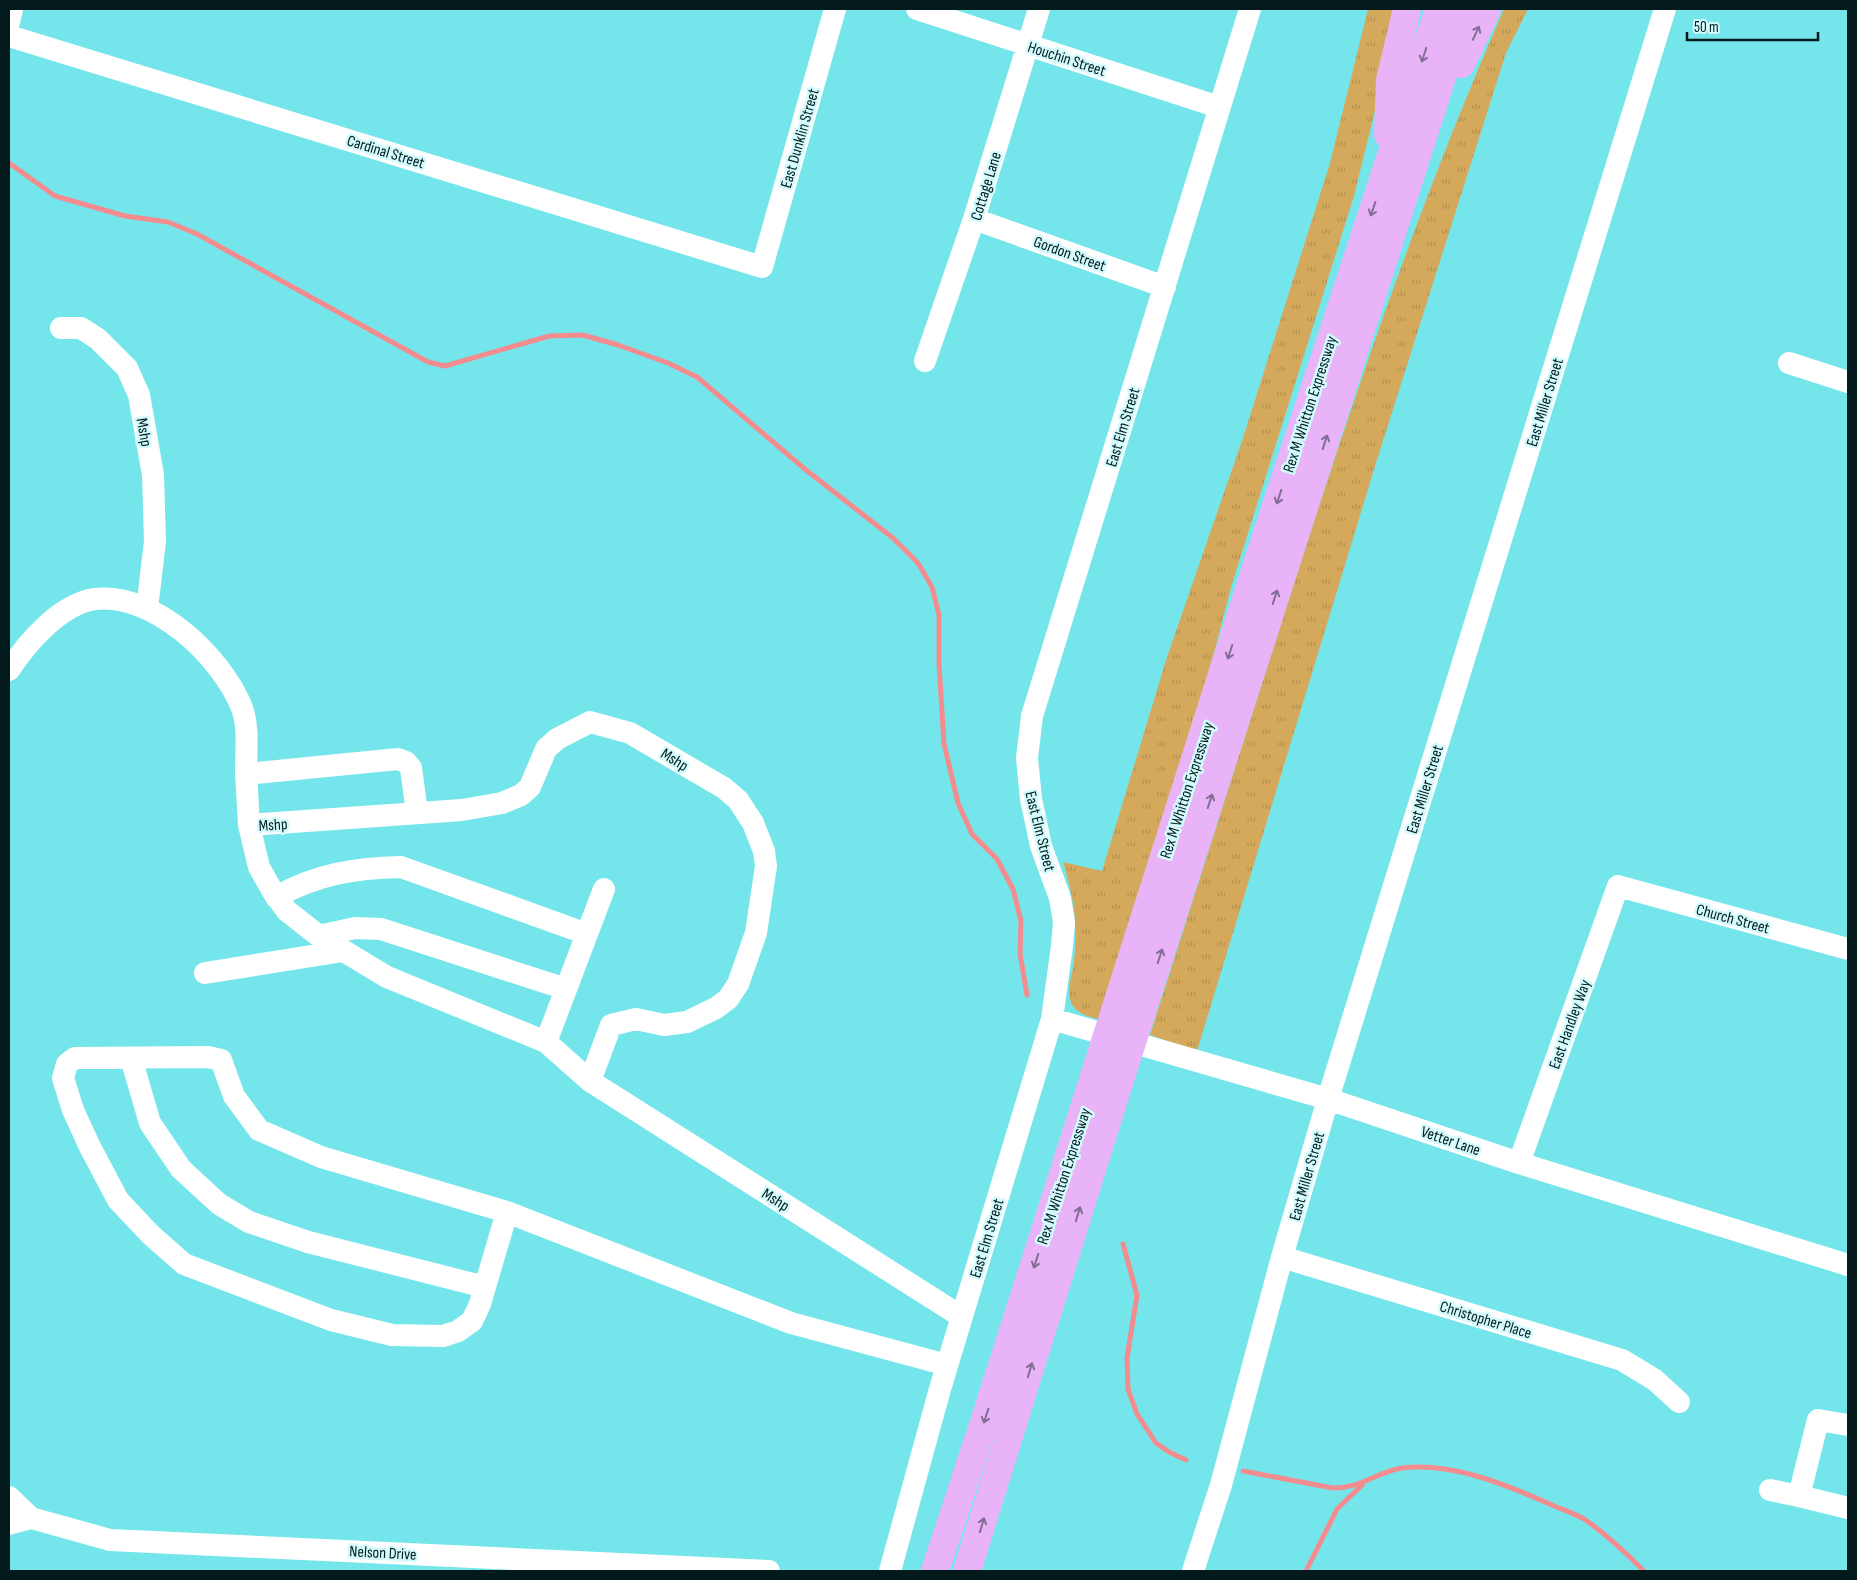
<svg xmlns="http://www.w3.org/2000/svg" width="1857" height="1580" viewBox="0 0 1857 1580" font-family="'Sofia Sans Condensed',sans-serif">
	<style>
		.grass { fill: url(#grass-tufts) }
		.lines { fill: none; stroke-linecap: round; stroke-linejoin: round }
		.stream { stroke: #f38c8e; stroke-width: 5 }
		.minor { stroke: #fff; stroke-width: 22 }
		.highway { stroke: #e9b3f7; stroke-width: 28 }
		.oneway { stroke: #816e94 }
		.labels { text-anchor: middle; stroke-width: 5; stroke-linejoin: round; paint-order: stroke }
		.street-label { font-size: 16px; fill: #021a1c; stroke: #d3fbfd }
	</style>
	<defs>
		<pattern id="grass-tufts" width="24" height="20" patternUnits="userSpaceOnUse" patternTransform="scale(1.25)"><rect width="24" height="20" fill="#d5a95c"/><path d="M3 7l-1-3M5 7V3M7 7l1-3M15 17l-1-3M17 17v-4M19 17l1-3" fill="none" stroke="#b5914f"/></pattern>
	</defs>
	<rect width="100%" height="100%" fill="#74e6eb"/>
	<!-- grass -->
	<path class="grass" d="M 1368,9 L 1400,9 L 1354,196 L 1232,584 L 1199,710 L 1100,1020 C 1091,1017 1079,1015 1073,1006 C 1064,992 1073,975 1074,961 C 1078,921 1074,900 1063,862 L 1102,871 L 1167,657 L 1243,438 L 1330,163 Z
		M 1504,9 L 1528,9 L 1506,53 L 1376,463 L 1197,1051 L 1150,1035 C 1192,903 1234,771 1276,640 C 1344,426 1414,214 1504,9 Z"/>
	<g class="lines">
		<!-- stream -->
		<path class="stream" d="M 9,163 L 55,196 L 125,216 L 168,222 L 197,234 L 428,362 L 445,366 L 549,336 L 583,335 L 618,345 L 668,363 L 697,377 L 806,470 L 893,538 L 918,563 L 932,587 L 939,615 L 939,664 L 944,744 L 958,803 L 972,834 L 997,859 L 1013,889 L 1021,921 L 1020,954 L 1027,995
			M 1123,1244 L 1137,1295 L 1127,1358 L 1128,1389 L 1137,1414 L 1156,1443 L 1169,1452 L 1186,1460
			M 1243,1471 L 1333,1488 C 1362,1488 1376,1472 1402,1468 C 1453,1462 1507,1485 1552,1505 C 1563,1510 1577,1514 1587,1521 C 1608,1536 1626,1553 1644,1571
			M 1306,1571 L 1337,1509 L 1362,1485"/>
		<!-- minor -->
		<path class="minor" d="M 917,9 L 1219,107
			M 9,22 L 12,9
			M 9,36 L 762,267 L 835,9
			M 974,219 L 1165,287
			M 61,328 L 81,328 L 98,339 L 127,368 L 139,395 L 153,475 L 155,541 L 147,609
			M 925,361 L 974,219 L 1039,9
			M 1789,363 L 1848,382
			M 9,670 C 27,643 60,604 95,599 C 154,592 222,657 242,708 C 249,727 246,752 246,772 C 247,790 248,808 249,825 L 462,810 L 502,803 L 521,795 L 530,787 L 546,749 L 557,739 L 590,722 L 630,733 L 724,788 L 738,800 L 753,823 L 764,851 L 766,866 L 756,933 L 738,984 L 728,999 L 716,1008 L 687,1022 L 664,1025 L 636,1019 L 611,1025 L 590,1081
			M 246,774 L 398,759 L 406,762 L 411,768 L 417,813
			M 249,825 L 259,867 L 273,892 L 287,911 L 319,936 L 387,977 L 546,1042 L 590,1081 L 962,1317
			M 276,897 C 317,874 355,868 401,867 L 587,934
			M 319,936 L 355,928 L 381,929 L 566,989
			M 205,973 L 343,951
			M 1052,1019 L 1328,1099 L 1519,1163 L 1848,1265
			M 546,1042 L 604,889
			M 131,1058 L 150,1123 L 181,1169 L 219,1204 L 249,1222 L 308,1242 L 485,1287
			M 1519,1163 L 1618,886 L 1848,949
			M 507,1212 L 480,1304 L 472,1321 L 458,1331 L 443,1336 L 392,1335 L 331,1320 L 184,1264 L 151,1235 L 118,1200 L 90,1147 L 73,1110 L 63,1078 L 67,1064 L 75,1058 L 208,1057 L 221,1060 L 234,1096 L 259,1130 L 321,1157 L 507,1212 L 791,1323 L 947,1365
			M 1282,1257 L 1622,1360 L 1655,1380 L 1679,1402
			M 1848,1425 L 1818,1420 L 1799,1496 L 1848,1508
			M 1770,1490 L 1799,1496
			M 9,1497 L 31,1518 L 110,1540 L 769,1571
			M 9,1524 L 31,1518
			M 890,1571 L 940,1389 L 1052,1019 L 1062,946 L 1064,922 L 1060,898 L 1041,846 L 1031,799 L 1027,758 L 1032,716 L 1250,9
			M 1193,1571 L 1221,1485 L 1282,1257 L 1328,1099 L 1665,9"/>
		<!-- highway -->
		<path class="highway" d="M 1461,64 L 1487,9
			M 1388,135 L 1390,80 L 1407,9
			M 935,1571 L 985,1419 L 1260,555 L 1439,9
			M 967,1571 L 1118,1086 L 1464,9"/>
	</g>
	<!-- one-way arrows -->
	<defs><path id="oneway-shaft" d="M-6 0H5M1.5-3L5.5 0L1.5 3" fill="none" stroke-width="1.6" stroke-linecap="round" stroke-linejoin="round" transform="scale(1.25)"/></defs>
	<g class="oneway">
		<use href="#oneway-shaft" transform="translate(1476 33) rotate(-65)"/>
		<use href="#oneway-shaft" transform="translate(1424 55) rotate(108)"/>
		<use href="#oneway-shaft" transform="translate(1373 209) rotate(109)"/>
		<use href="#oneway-shaft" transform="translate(1325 442) rotate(-72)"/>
		<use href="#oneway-shaft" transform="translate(1279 497) rotate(108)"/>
		<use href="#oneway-shaft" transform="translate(1275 597) rotate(-72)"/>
		<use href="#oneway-shaft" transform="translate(1230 652) rotate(108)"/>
		<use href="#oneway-shaft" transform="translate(1210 801) rotate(-72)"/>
		<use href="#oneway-shaft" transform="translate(1160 956) rotate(-72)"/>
		<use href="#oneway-shaft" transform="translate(1078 1214) rotate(-73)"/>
		<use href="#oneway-shaft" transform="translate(1036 1261) rotate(108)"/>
		<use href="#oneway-shaft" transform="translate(1030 1370) rotate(-73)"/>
		<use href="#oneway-shaft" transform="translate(986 1416) rotate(108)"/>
		<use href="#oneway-shaft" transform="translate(982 1525) rotate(-73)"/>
	</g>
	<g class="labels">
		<!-- street labels -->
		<g class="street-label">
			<text transform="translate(1067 58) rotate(18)" y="6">Houchin Street</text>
			<text transform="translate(799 138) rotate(-74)" y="6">East Dunklin Street</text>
			<text transform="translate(386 151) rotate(17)" y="6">Cardinal Street</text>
			<text transform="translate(985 186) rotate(-73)" y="6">Cottage Lane</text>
			<text transform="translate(1070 253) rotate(20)" y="6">Gordon Street</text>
			<text transform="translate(1544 402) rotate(-73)" y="6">East Miller Street</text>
			<text transform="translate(1309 404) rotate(-72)" y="6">Rex M Whitton Expressway</text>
			<text transform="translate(1122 427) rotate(-73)" y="6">East Elm Street</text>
			<text transform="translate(145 432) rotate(80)" y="6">Mshp</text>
			<text transform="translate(675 759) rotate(32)" y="6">Mshp</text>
			<text transform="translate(1424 789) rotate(-73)" y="6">East Miller Street</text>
			<text transform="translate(1186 790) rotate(-72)" y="6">Rex M Whitton Expressway</text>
			<text transform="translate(273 824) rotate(-4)" y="6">Mshp</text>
			<text transform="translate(1041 831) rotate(76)" y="6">East Elm Street</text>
			<text transform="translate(1733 918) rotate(15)" y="6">Church Street</text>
			<text transform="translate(1569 1024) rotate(-70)" y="6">East Handley Way</text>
			<text transform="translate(1451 1140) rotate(19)" y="6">Vetter Lane</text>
			<text transform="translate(1063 1176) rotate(-72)" y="6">Rex M Whitton Expressway</text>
			<text transform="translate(1306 1176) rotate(-74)" y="6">East Miller Street</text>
			<text transform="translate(776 1199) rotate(32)" y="6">Mshp</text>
			<text transform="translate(986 1238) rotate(-73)" y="6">East Elm Street</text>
			<text transform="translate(1486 1319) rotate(17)" y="6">Christopher Place</text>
			<text transform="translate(383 1552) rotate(3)" y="6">Nelson Drive</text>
		</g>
	</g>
	<!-- border -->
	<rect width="1857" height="1580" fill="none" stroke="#021a1c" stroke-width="20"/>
	<!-- scale -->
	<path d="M1687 32v8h131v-8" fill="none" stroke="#021a1c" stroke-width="2.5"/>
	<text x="1694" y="32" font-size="15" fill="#021a1c" stroke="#d3fbfd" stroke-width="4" paint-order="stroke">50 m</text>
</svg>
